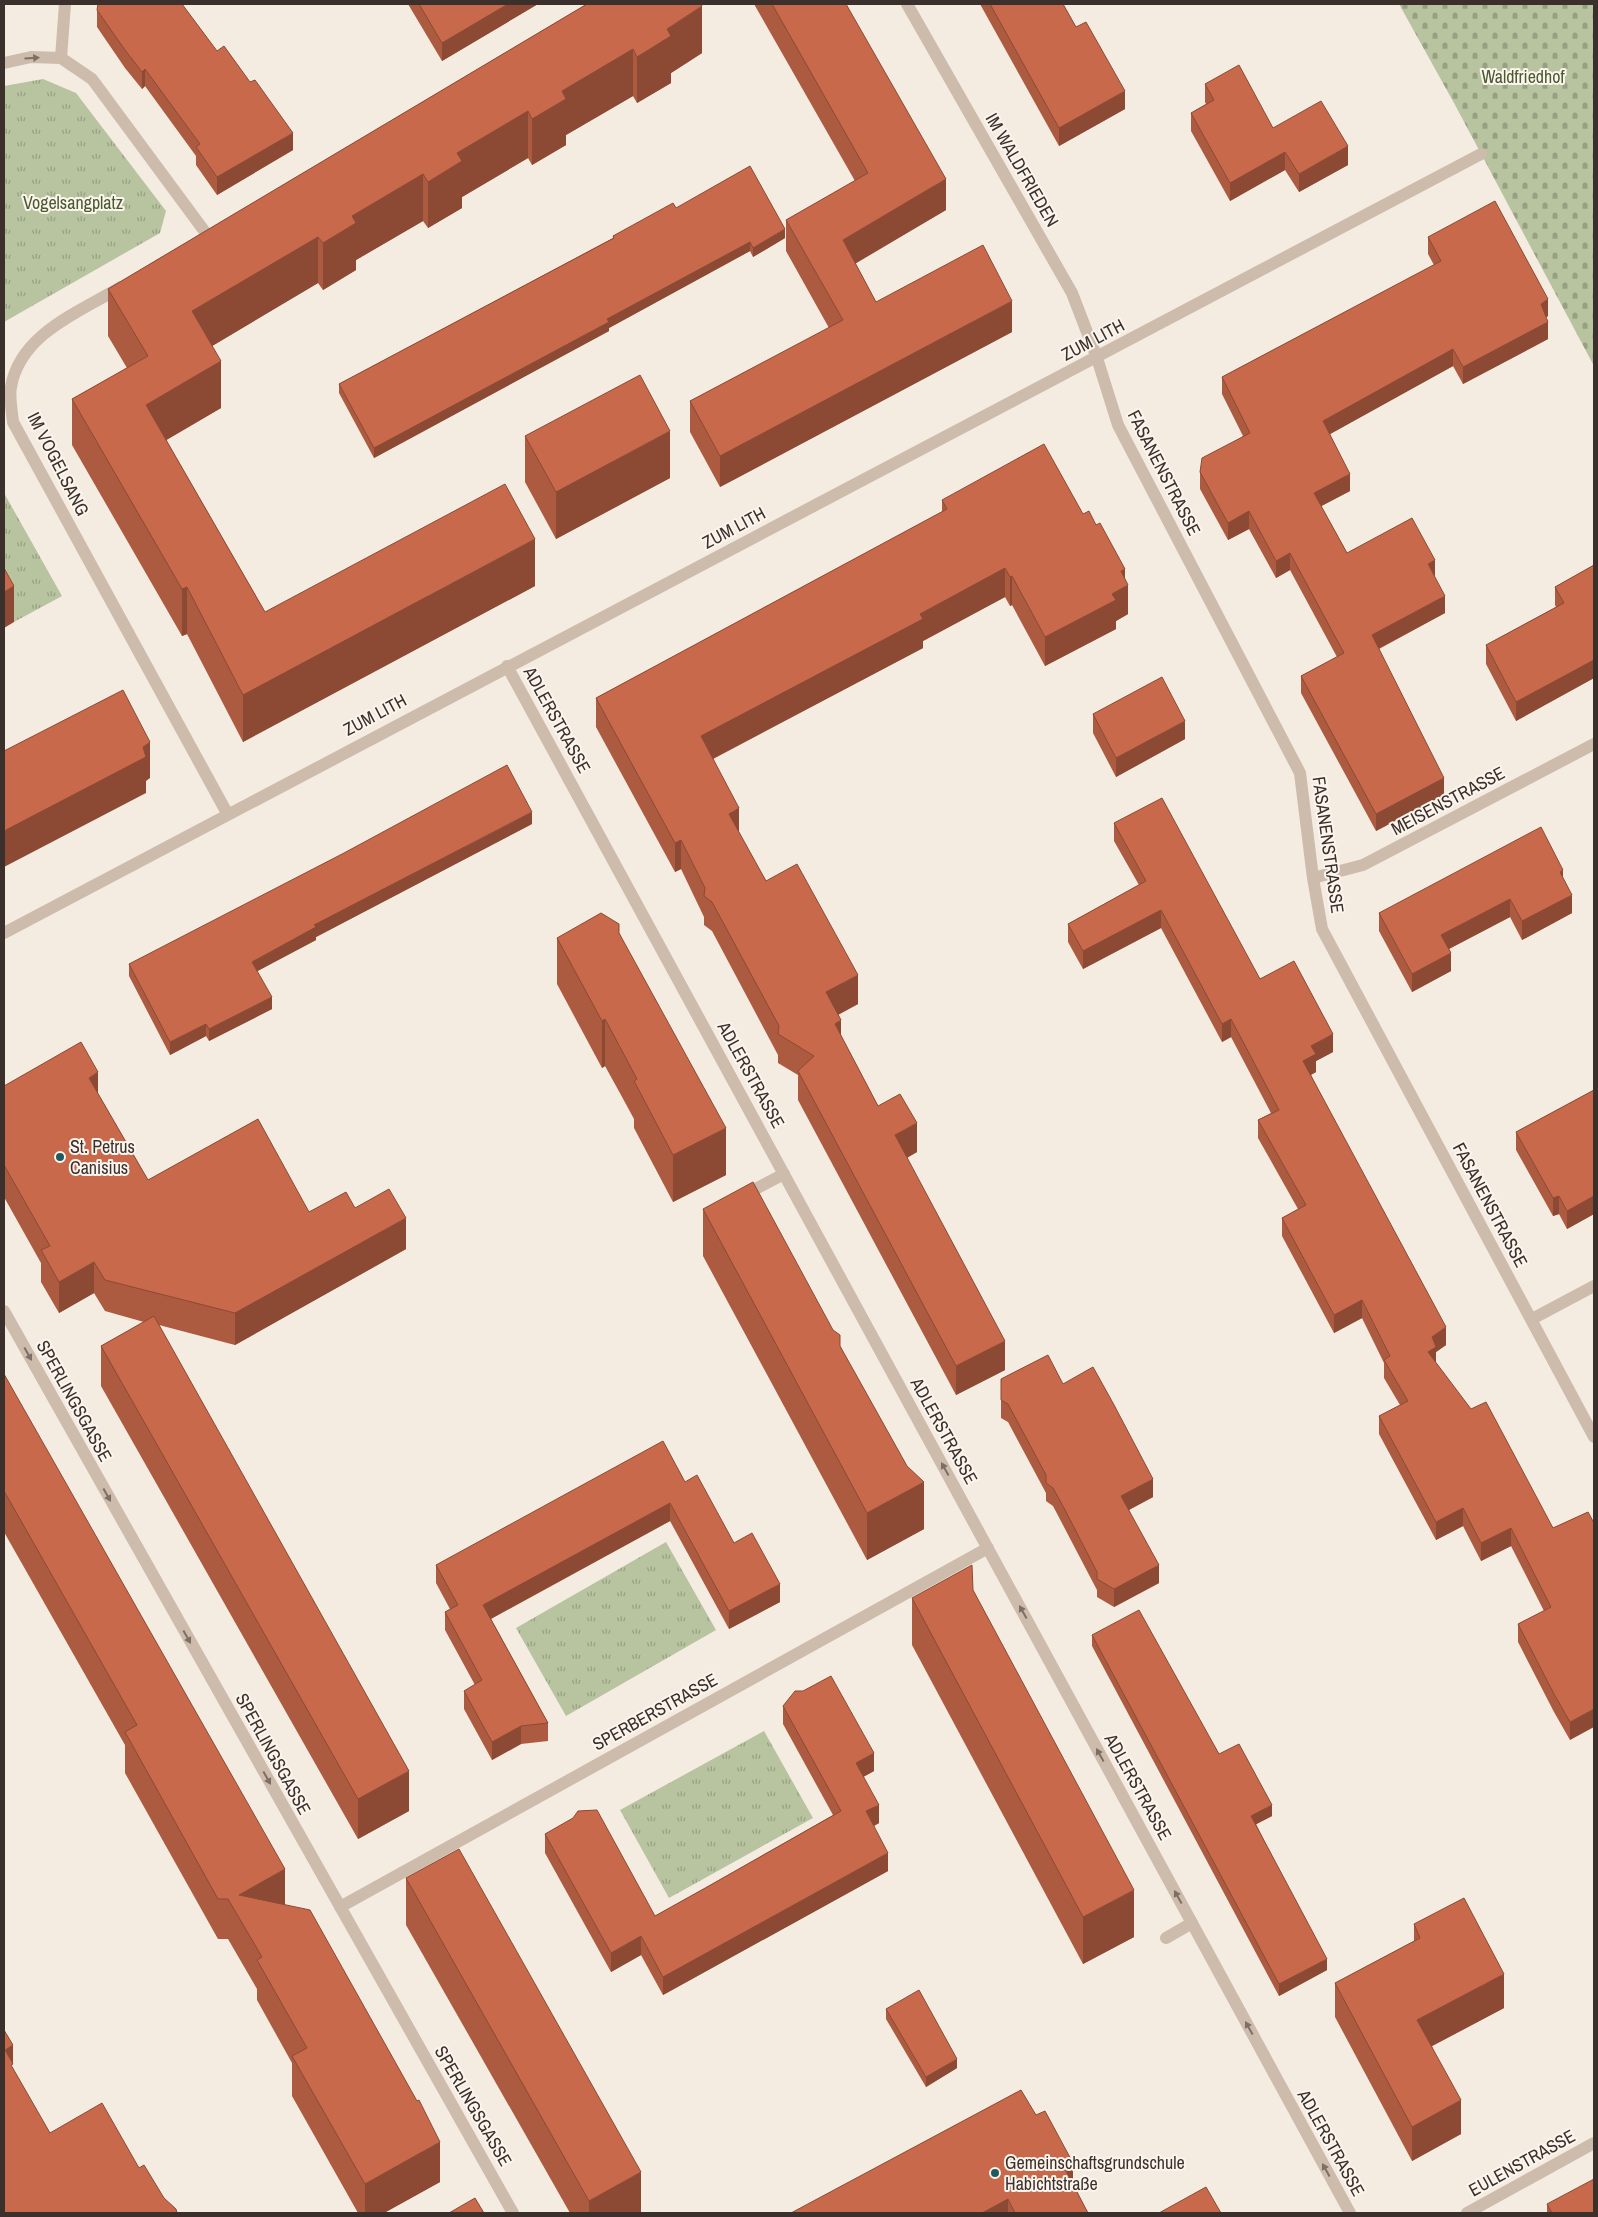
<svg xmlns="http://www.w3.org/2000/svg" width="1598" height="2217" viewBox="0 0 1598 2217" font-family="'Archivo Narrow',sans-serif">
	<style>
		.cemetery { fill: url(#cemetery-stones) }
		.park { fill: url(#park-tufts) }
		.lines { fill: none; stroke-linecap: round; stroke-linejoin: round }
		.service { stroke: #cdbbac; stroke-width: 12 }
		.minor { stroke: #cdbbac; stroke-width: 12 }
		.wall { fill: #ac5a40 }
		.shaded-wall { fill: #8c4a34 }
		.building { fill: #c8694b; stroke: #8c4a34 }
		.oneway { fill: #7d6f65 }
		.poi-dot { fill: #1f5a5e; stroke: #fbf5ee; stroke-width: 2 }
		.labels { text-anchor: middle; stroke-width: 4; stroke-linejoin: round; paint-order: stroke }
		.park-label { font-size: 18px; fill: #4a5a2e; stroke: #fbf5ee }
		.street-label { font-size: 18px; fill: #3b302b; stroke: #fbf5ee }
		.poi-label { font-size: 18px; fill: #3b302b; stroke: #fbf5ee; text-anchor: start }
	</style>
	<defs>
		<pattern id="cemetery-stones" width="16" height="16" patternUnits="userSpaceOnUse" patternTransform="scale(1.25)"><rect width="16" height="16" fill="#b8c4a0"/><path d="M2 7V4a2 2 0 0 1 4 0v3zM10 15v-3a2 2 0 0 1 4 0v3z" fill="#97a083"/></pattern>
		<pattern id="park-tufts" width="24" height="20" patternUnits="userSpaceOnUse" patternTransform="scale(1.25)"><rect width="24" height="20" fill="#b8c4a0"/><path d="M3 7l-1-3M5 7V3M7 7l1-3M15 17l-1-3M17 17v-4M19 17l1-3" fill="none" stroke="#97a083"/></pattern>
	</defs>
	<rect width="100%" height="100%" fill="#f4ebe1"/>
	<!-- cemetery -->
	<path class="cemetery" d="M 1399,4 L 1594,4 L 1594,366 L 1454,103 Z"/>
	<!-- park -->
	<path class="park" d="M 43,79 L 76,93 L 166,211 L 160,233 L 4,322 L 4,86 Z
		M 4,493 L 62,596 L 14,622 L 4,604 Z
		M 666,1542 L 716,1630 L 566,1716 L 516,1628 Z
		M 764,1731 L 813,1818 L 669,1898 L 620,1810 Z"/>
	<g class="lines">
		<!-- service -->
		<path class="service" d="M 746,1194 L 784,1174
			M 1166,1938 L 1192,1923"/>
		<!-- minor -->
		<path class="minor" d="M 907,4 L 1072,293 L 1097,358 L 1118,425 L 1300,773 L 1313,878 L 1322,929 L 1594,1437
			M 61,58 L 65,4
			M 4,63 L 31,57 L 61,58 L 92,79 L 208,236
			M 121,287 C 79,312 20,334 11,387 C 9,397 12,411 13,422 L 227,813
			M 507,666 L 1350,2213
			M 1313,878 L 1363,865 L 1594,744
			M 4,933 L 1481,154
			M 4,1311 L 513,2213
			M 1532,1319 L 1594,1286
			M 340,1907 L 988,1548
			M 1467,2213 L 1594,2143"/>
	</g>
	<!-- wall -->
	<path class="wall" d="M 408,4 L 538,4 L 442,61 Z
		M 587,4 L 702,53 L 671,73 L 671,83 L 637,103 L 633,96 L 566,135 L 566,145 L 532,165 L 528,158 L 462,197 L 462,208 L 428,228 L 423,221 L 356,260 L 356,270 L 323,290 L 318,283 L 212,346 L 221,408 L 166,440 L 265,612 L 535,586 L 243,742 L 187,634 L 182,636 L 72,445 L 72,399 L 127,368 L 108,336 L 108,289 Z
		M 754,4 L 846,4 L 946,210 L 855,263 L 876,302 L 1012,332 L 720,487 L 690,432 L 690,401 L 829,328 L 786,251 L 786,220 L 855,181 Z
		M 980,4 L 1063,4 L 1076,27 L 1125,109 L 1059,146 Z
		M 97,10 L 217,51 L 293,150 L 217,195 L 196,165 L 196,156 L 145,86 L 142,89 L 125,68 L 97,27 Z
		M 1205,84 L 1273,128 L 1348,165 L 1299,192 L 1285,170 L 1230,201 L 1191,131 L 1191,113 L 1206,104 L 1205,102 Z
		M 676,208 L 785,238 L 753,257 L 750,251 L 609,328 L 609,331 L 374,458 L 339,393 L 339,384 L 613,238 L 613,236 Z
		M 1428,237 L 1548,316 L 1546,317 L 1548,339 L 1463,384 L 1453,366 L 1330,434 L 1350,491 L 1321,506 L 1347,553 L 1435,577 L 1445,613 L 1379,649 L 1444,795 L 1376,831 L 1301,693 L 1301,676 L 1337,657 L 1290,570 L 1276,578 L 1249,529 L 1228,540 L 1200,489 L 1200,472 L 1243,436 L 1222,394 L 1222,377 L 1434,265 L 1428,254 Z
		M 525,436 L 670,478 L 556,539 L 525,482 Z
		M 942,500 L 1083,514 L 1125,579 L 1128,614 L 1116,621 L 1116,629 L 1045,666 L 1012,605 L 1010,606 L 1005,597 L 923,641 L 923,648 L 713,759 L 739,833 L 766,881 L 858,1004 L 838,1015 L 841,1036 L 878,1106 L 917,1152 L 907,1158 L 1005,1370 L 956,1395 L 798,1100 L 798,1075 L 778,1063 L 778,1055 L 712,931 L 704,925 L 704,917 L 681,869 L 675,872 L 596,727 L 596,698 L 942,512 Z
		M 1594,565 L 1594,678 L 1516,721 L 1486,664 L 1486,645 L 1556,607 L 1555,605 L 1555,587 Z
		M 1093,714 L 1185,739 L 1116,777 L 1093,733 Z
		M 1114,823 L 1260,979 L 1333,1052 L 1316,1061 L 1316,1072 L 1311,1075 L 1446,1345 L 1436,1352 L 1436,1363 L 1553,1528 L 1588,1512 L 1570,1740 L 1554,1712 L 1518,1642 L 1518,1624 L 1544,1611 L 1511,1546 L 1481,1561 L 1463,1526 L 1436,1540 L 1379,1434 L 1379,1416 L 1400,1405 L 1384,1378 L 1384,1363 L 1362,1318 L 1334,1333 L 1282,1236 L 1282,1218 L 1298,1209 L 1258,1138 L 1258,1120 L 1271,1113 L 1231,1037 L 1222,1042 L 1161,928 L 1083,969 L 1068,942 L 1068,924 L 1139,885 L 1114,841 Z
		M 532,824 L 316,937 L 316,940 L 257,971 L 272,1009 L 209,1041 L 206,1036 L 170,1055 L 129,976 L 129,964 Z
		M 1563,878 L 1572,913 L 1522,940 L 1510,917 L 1449,949 L 1451,971 L 1412,992 L 1379,931 L 1379,913 Z
		M 619,933 L 726,1175 L 673,1202 L 634,1128 L 634,1119 L 621,1095 L 605,1066 L 602,1068 L 557,984 L 557,938 Z
		M 4,1086 L 98,1094 L 148,1180 L 309,1212 L 355,1208 L 406,1249 L 235,1345 L 159,1325 L 409,1811 L 358,1839 L 101,1386 L 101,1346 L 144,1322 L 105,1311 L 94,1293 L 59,1313 L 41,1282 L 41,1263 L 4,1197 Z
		M 1594,1090 L 1594,1214 L 1567,1229 L 1559,1214 L 1553,1216 L 1516,1150 L 1516,1132 Z
		M 703,1209 L 840,1346 L 924,1529 L 867,1560 L 703,1256 Z
		M 4,1374 L 285,1905 L 440,2182 L 384,2213 L 358,2213 L 292,2096 L 292,2063 L 257,2000 L 257,1989 L 228,1939 L 218,1939 L 125,1773 L 125,1745 L 4,1532 Z
		M 1001,1379 L 1063,1384 L 1153,1497 L 1129,1510 L 1159,1583 L 1114,1607 L 1097,1597 L 1097,1590 L 1053,1506 L 1046,1501 L 1046,1493 L 1008,1422 L 1001,1418 Z
		M 685,1482 L 734,1543 L 780,1602 L 729,1629 L 670,1521 L 491,1619 L 548,1723 L 548,1741 L 521,1744 L 492,1760 L 464,1709 L 464,1691 L 475,1685 L 445,1630 L 445,1612 L 450,1609 L 436,1583 L 436,1565 Z
		M 912,1598 L 1134,1937 L 1083,1964 L 912,1645 Z
		M 1092,1635 L 1219,1754 L 1272,1816 L 1256,1824 L 1327,1970 L 1279,1996 L 1092,1646 Z
		M 783,1706 L 874,1771 L 863,1777 L 879,1823 L 874,1826 L 888,1871 L 663,1995 L 641,1955 L 611,1972 L 545,1853 L 545,1834 L 655,1916 L 707,1887 L 833,1815 L 783,1724 Z
		M 406,1878 L 641,2213 L 570,2213 L 406,1925 Z
		M 1414,1924 L 1504,2008 L 1432,2046 L 1461,2134 L 1412,2161 L 1335,2017 L 1335,1983 L 1414,1941 Z
		M 886,2009 L 957,2068 L 926,2087 L 886,2019 Z
		M 1073,2184 L 1088,2213 L 791,2213 Z
		M 1547,2204 L 1594,2213 L 1547,2213 Z"/>
	<!-- shaded-wall -->
	<path class="shaded-wall" d="M 508,4 L 538,4 L 442,61 L 442,43 Z
		M 702,6 L 702,53 L 671,73 L 671,83 L 637,103 L 637,57 L 667,29 Z
		M 633,49 L 633,96 L 566,135 L 566,145 L 532,165 L 532,119 L 562,91 Z
		M 145,69 L 145,86 L 142,89 L 142,72 Z
		M 1125,91 L 1125,109 L 1059,146 L 1059,128 Z
		M 528,111 L 528,158 L 462,197 L 462,208 L 428,228 L 428,182 L 457,153 Z
		M 293,133 L 293,150 L 217,195 L 217,177 Z
		M 1348,146 L 1348,165 L 1299,192 L 1299,174 Z
		M 1285,152 L 1285,170 L 1230,201 L 1230,183 Z
		M 423,174 L 423,221 L 356,260 L 356,270 L 323,290 L 323,243 L 352,216 Z
		M 946,179 L 946,210 L 843,271 L 843,240 Z
		M 785,229 L 785,238 L 753,257 L 753,248 Z
		M 318,237 L 318,283 L 192,358 L 192,311 Z
		M 750,242 L 750,251 L 609,328 L 609,331 L 374,458 L 374,448 L 607,319 Z
		M 1548,299 L 1548,316 L 1541,321 L 1541,304 Z
		M 1012,301 L 1012,332 L 720,487 L 720,456 Z
		M 1548,322 L 1548,339 L 1463,384 L 1463,367 Z
		M 1453,349 L 1453,366 L 1323,438 L 1323,421 Z
		M 221,361 L 221,408 L 146,452 L 146,405 Z
		M 670,431 L 670,478 L 556,539 L 556,492 Z
		M 1350,474 L 1350,491 L 1314,510 L 1314,493 Z
		M 1249,511 L 1249,529 L 1228,540 L 1228,523 Z
		M 535,539 L 535,586 L 243,742 L 243,695 Z
		M 1290,553 L 1290,570 L 1276,578 L 1276,561 Z
		M 1435,560 L 1435,577 L 1428,564 Z
		M 1005,568 L 1005,597 L 923,641 L 923,648 L 701,765 L 701,736 L 920,614 Z
		M 1125,569 L 1125,587 L 1128,585 L 1128,614 L 1116,621 L 1116,629 L 1045,666 L 1045,637 L 1112,594 L 1121,571 Z
		M 1012,576 L 1012,605 L 1010,606 L 1010,577 Z
		M 14,586 L 14,622 L 4,628 L 4,592 Z
		M 187,587 L 187,634 L 182,636 L 182,589 Z
		M 1445,596 L 1445,613 L 1372,652 L 1372,635 Z
		M 1594,660 L 1594,678 L 1516,721 L 1516,702 Z
		M 1185,721 L 1185,739 L 1116,777 L 1116,758 Z
		M 150,742 L 150,778 L 146,781 L 146,793 L 4,867 L 4,831 L 143,747 Z
		M 1444,778 L 1444,795 L 1376,831 L 1376,814 Z
		M 739,808 L 739,837 L 729,814 Z
		M 532,812 L 532,824 L 316,937 L 316,940 L 252,974 L 252,962 L 314,925 Z
		M 681,840 L 681,869 L 675,872 L 675,843 Z
		M 1563,870 L 1563,888 L 1560,872 Z
		M 1572,895 L 1572,913 L 1522,940 L 1522,921 Z
		M 1510,899 L 1510,917 L 1441,953 L 1441,935 Z
		M 1161,910 L 1161,928 L 1083,969 L 1083,951 Z
		M 1451,953 L 1451,971 L 1412,992 L 1412,974 Z
		M 858,975 L 858,1004 L 826,1021 L 826,992 Z
		M 272,997 L 272,1009 L 209,1041 L 209,1029 Z
		M 605,1019 L 605,1066 L 602,1068 L 602,1021 Z
		M 1231,1019 L 1231,1037 L 1222,1042 L 1222,1024 Z
		M 841,1020 L 841,1049 L 835,1024 Z
		M 206,1024 L 206,1036 L 170,1055 L 170,1042 Z
		M 1333,1034 L 1333,1052 L 1316,1061 L 1316,1072 L 1303,1079 L 1303,1061 L 1311,1046 Z
		M 98,1072 L 98,1104 L 89,1078 Z
		M 917,1123 L 917,1152 L 895,1164 L 895,1135 Z
		M 726,1128 L 726,1175 L 673,1202 L 673,1155 Z
		M 1559,1196 L 1559,1214 L 1553,1216 L 1553,1198 Z
		M 1594,1196 L 1594,1214 L 1567,1229 L 1567,1211 Z
		M 406,1218 L 406,1249 L 235,1345 L 235,1313 Z
		M 94,1262 L 94,1293 L 59,1313 L 59,1282 Z
		M 1362,1300 L 1362,1318 L 1334,1333 L 1334,1315 Z
		M 1446,1327 L 1446,1345 L 1436,1352 L 1436,1365 L 1428,1352 L 1432,1337 Z
		M 1005,1341 L 1005,1370 L 956,1395 L 956,1366 Z
		M 1153,1479 L 1153,1497 L 1121,1514 L 1121,1496 Z
		M 924,1482 L 924,1529 L 867,1560 L 867,1513 Z
		M 670,1503 L 670,1521 L 483,1623 L 483,1605 Z
		M 1463,1508 L 1463,1526 L 1436,1540 L 1436,1522 Z
		M 1511,1528 L 1511,1546 L 1481,1561 L 1481,1543 Z
		M 1159,1565 L 1159,1583 L 1114,1607 L 1114,1589 Z
		M 780,1584 L 780,1602 L 729,1629 L 729,1611 Z
		M 1594,1709 L 1594,1727 L 1570,1740 L 1570,1722 Z
		M 521,1726 L 521,1744 L 492,1760 L 492,1742 Z
		M 874,1753 L 874,1771 L 856,1781 L 856,1763 Z
		M 409,1771 L 409,1811 L 358,1839 L 358,1799 Z
		M 879,1805 L 879,1823 L 866,1830 L 866,1811 Z
		M 1272,1805 L 1272,1816 L 1251,1827 L 1251,1816 Z
		M 888,1853 L 888,1871 L 663,1995 L 663,1977 Z
		M 285,1869 L 285,1909 L 239,1895 Z
		M 1134,1890 L 1134,1937 L 1083,1964 L 1083,1917 Z
		M 641,1936 L 641,1955 L 611,1972 L 611,1953 Z
		M 1327,1959 L 1327,1970 L 1279,1996 L 1279,1984 Z
		M 1504,1974 L 1504,2008 L 1417,2054 L 1417,2020 Z
		M 13,2045 L 13,2064 L 5,2050 Z
		M 957,2059 L 957,2068 L 926,2087 L 926,2077 Z
		M 1461,2100 L 1461,2134 L 1412,2161 L 1412,2127 Z
		M 440,2142 L 440,2182 L 384,2213 L 365,2213 L 365,2184 Z
		M 1073,2163 L 1073,2197 L 1064,2167 Z
		M 641,2172 L 641,2213 L 589,2213 L 589,2201 Z
		M 1008,2199 L 1008,2213 L 982,2213 Z"/>
	<!-- building -->
	<path class="building" d="M 98,4 L 182,4 L 217,51 L 224,46 L 250,82 L 255,80 L 293,133 L 217,177 L 196,147 L 200,144 L 145,69 L 142,72 L 125,50 L 97,10 Z
		M 419,4 L 508,4 L 442,43 Z
		M 587,4 L 701,4 L 702,6 L 667,29 L 671,36 L 637,57 L 633,49 L 562,91 L 566,99 L 532,119 L 528,111 L 457,153 L 462,161 L 428,182 L 423,174 L 352,216 L 356,223 L 323,243 L 318,237 L 192,311 L 221,361 L 146,405 L 265,612 L 505,484 L 535,539 L 243,695 L 187,587 L 182,589 L 72,399 L 148,356 L 108,289 Z
		M 772,4 L 846,4 L 946,179 L 843,240 L 876,302 L 983,245 L 1012,301 L 720,456 L 690,401 L 843,320 L 786,220 L 868,173 Z
		M 990,4 L 1063,4 L 1076,27 L 1086,22 L 1125,91 L 1059,128 Z
		M 1239,65 L 1273,128 L 1321,101 L 1348,146 L 1299,174 L 1285,152 L 1230,183 L 1191,113 L 1214,100 L 1205,84 Z
		M 750,166 L 785,229 L 753,248 L 750,242 L 607,319 L 609,322 L 374,448 L 339,384 L 614,238 L 613,236 L 673,203 L 676,208 Z
		M 1495,201 L 1548,299 L 1541,304 L 1548,322 L 1463,367 L 1453,349 L 1323,421 L 1350,474 L 1314,493 L 1347,553 L 1412,518 L 1435,560 L 1428,564 L 1445,596 L 1372,635 L 1444,778 L 1376,814 L 1301,676 L 1344,653 L 1290,553 L 1276,561 L 1249,511 L 1228,523 L 1200,472 L 1202,458 L 1250,433 L 1222,377 L 1441,261 L 1428,237 Z
		M 640,375 L 670,431 L 556,492 L 525,436 Z
		M 1044,444 L 1083,514 L 1089,511 L 1096,525 L 1100,523 L 1125,569 L 1121,571 L 1128,585 L 1112,594 L 1116,600 L 1045,637 L 1012,576 L 1010,577 L 1005,568 L 920,614 L 923,619 L 701,736 L 739,808 L 729,814 L 766,881 L 797,864 L 858,975 L 826,992 L 841,1020 L 835,1024 L 878,1106 L 900,1094 L 917,1123 L 895,1135 L 1005,1341 L 956,1366 L 798,1071 L 814,1056 L 778,1034 L 779,1026 L 712,902 L 704,896 L 705,888 L 681,840 L 675,843 L 596,698 L 947,509 L 942,500 Z
		M 1594,565 L 1594,660 L 1516,702 L 1486,645 L 1564,603 L 1555,587 Z
		M 4,568 L 14,586 L 4,592 Z
		M 1162,677 L 1185,721 L 1116,758 L 1093,714 Z
		M 123,690 L 150,742 L 143,747 L 146,757 L 4,831 L 4,751 Z
		M 507,765 L 532,812 L 314,925 L 316,927 L 252,962 L 272,997 L 209,1029 L 206,1024 L 170,1042 L 129,964 L 344,853 Z
		M 1162,798 L 1260,979 L 1294,961 L 1333,1034 L 1311,1046 L 1316,1054 L 1303,1061 L 1446,1327 L 1432,1337 L 1436,1347 L 1428,1352 L 1471,1409 L 1486,1402 L 1553,1528 L 1588,1512 L 1594,1523 L 1594,1709 L 1570,1722 L 1554,1694 L 1518,1624 L 1551,1607 L 1511,1528 L 1481,1543 L 1463,1508 L 1436,1522 L 1379,1416 L 1408,1401 L 1384,1360 L 1390,1356 L 1362,1300 L 1334,1315 L 1282,1218 L 1306,1205 L 1258,1120 L 1279,1110 L 1231,1019 L 1222,1024 L 1161,910 L 1083,951 L 1068,924 L 1146,881 L 1114,823 Z
		M 1541,827 L 1563,870 L 1560,872 L 1572,895 L 1522,921 L 1510,899 L 1441,935 L 1451,953 L 1412,974 L 1379,913 Z
		M 601,913 L 619,924 L 619,933 L 726,1128 L 673,1155 L 634,1081 L 637,1079 L 605,1019 L 602,1021 L 557,938 Z
		M 81,1042 L 98,1072 L 89,1078 L 148,1180 L 258,1119 L 309,1212 L 346,1192 L 355,1208 L 389,1189 L 406,1218 L 235,1313 L 105,1280 L 94,1262 L 59,1282 L 41,1250 L 50,1246 L 4,1165 L 4,1086 Z
		M 1594,1090 L 1594,1196 L 1567,1211 L 1559,1196 L 1553,1198 L 1516,1132 Z
		M 753,1182 L 833,1330 L 840,1335 L 840,1346 L 907,1466 L 924,1482 L 867,1513 L 703,1209 Z
		M 154,1316 L 409,1771 L 358,1799 L 101,1346 Z
		M 1048,1355 L 1063,1384 L 1093,1367 L 1113,1403 L 1153,1479 L 1121,1496 L 1159,1565 L 1114,1589 L 1097,1579 L 1097,1572 L 1064,1508 L 1053,1488 L 1046,1483 L 1046,1475 L 1008,1404 L 1001,1400 L 1001,1379 Z
		M 4,1374 L 285,1869 L 239,1895 L 310,1910 L 417,2101 L 419,2100 L 440,2142 L 365,2184 L 292,2056 L 307,2048 L 257,1960 L 262,1957 L 228,1899 L 218,1899 L 125,1732 L 137,1725 L 4,1491 Z
		M 663,1441 L 685,1482 L 697,1475 L 734,1543 L 752,1533 L 780,1584 L 729,1611 L 670,1503 L 483,1605 L 548,1723 L 521,1726 L 492,1742 L 464,1691 L 482,1680 L 445,1612 L 458,1605 L 436,1565 Z
		M 972,1565 L 973,1590 L 1134,1890 L 1083,1917 L 912,1598 Z
		M 1139,1610 L 1219,1754 L 1239,1744 L 1272,1805 L 1251,1816 L 1327,1959 L 1279,1984 L 1092,1635 Z
		M 831,1676 L 874,1753 L 856,1763 L 879,1805 L 866,1811 L 888,1853 L 663,1977 L 641,1936 L 611,1953 L 545,1834 L 573,1818 L 578,1811 L 597,1810 L 655,1916 L 707,1887 L 841,1811 L 783,1706 L 795,1691 L 803,1691 Z
		M 459,1849 L 641,2172 L 589,2201 L 406,1878 Z
		M 1464,1898 L 1504,1974 L 1417,2020 L 1461,2100 L 1412,2127 L 1335,1983 L 1420,1938 L 1414,1924 Z
		M 919,1990 L 957,2059 L 926,2077 L 886,2009 Z
		M 4,2030 L 13,2045 L 5,2050 L 13,2064 L 11,2065 L 50,2133 L 102,2103 L 139,2168 L 144,2165 L 164,2198 L 176,2209 L 177,2213 L 4,2213 Z
		M 1021,2090 L 1036,2115 L 1045,2111 L 1073,2163 L 1064,2167 L 1088,2213 L 1015,2213 L 1008,2199 L 982,2213 L 791,2213 Z
		M 1594,2179 L 1594,2213 L 1552,2213 L 1547,2204 Z
		M 1206,2187 L 1221,2213 L 1159,2213 Z
		M 475,2198 L 484,2213 L 449,2213 Z"/>
	<!-- one-way arrows -->
	<defs><path id="oneway-solid" d="M-6-.8H1V-3.2L6.5 0L1 3.2V.8H-6Z" transform="scale(1.25)"/></defs>
	<g class="oneway">
		<use href="#oneway-solid" transform="translate(32 58) rotate(-4)"/>
		<use href="#oneway-solid" transform="translate(28 1354) rotate(61)"/>
		<use href="#oneway-solid" transform="translate(945 1469) rotate(-119)"/>
		<use href="#oneway-solid" transform="translate(107 1495) rotate(61)"/>
		<use href="#oneway-solid" transform="translate(1023 1612) rotate(-119)"/>
		<use href="#oneway-solid" transform="translate(187 1637) rotate(61)"/>
		<use href="#oneway-solid" transform="translate(1100 1755) rotate(-119)"/>
		<use href="#oneway-solid" transform="translate(267 1778) rotate(61)"/>
		<use href="#oneway-solid" transform="translate(1178 1897) rotate(-119)"/>
		<use href="#oneway-solid" transform="translate(1249 2028) rotate(-119)"/>
		<use href="#oneway-solid" transform="translate(1326 2170) rotate(-119)"/>
	</g>
	<!-- markers -->
	<g class="poi-dot">
		<circle cx="60" cy="1157" r="5"/>
		<circle cx="995" cy="2173" r="5"/>
	</g>
	<g class="labels">
		<!-- park labels -->
		<g class="park-label">
			<text x="1523" y="83">Waldfriedhof</text>
			<text x="73" y="209">Vogelsangplatz</text>
		</g>
		<!-- street labels -->
		<g class="street-label">
			<text transform="translate(1022 170) rotate(60)" y="6">IM WALDFRIEDEN</text>
			<text transform="translate(1093 340) rotate(-28)" y="6">ZUM LITH</text>
			<text transform="translate(58 464) rotate(63)" y="6">IM VOGELSANG</text>
			<text transform="translate(1164 473) rotate(63)" y="6">FASANENSTRASSE</text>
			<text transform="translate(734 528) rotate(-28)" y="6">ZUM LITH</text>
			<text transform="translate(375 715) rotate(-28)" y="6">ZUM LITH</text>
			<text transform="translate(557 720) rotate(61)" y="6">ADLERSTRASSE</text>
			<text transform="translate(1448 801) rotate(-28)" y="6">MEISENSTRASSE</text>
			<text transform="translate(1328 845) rotate(82)" y="6">FASANENSTRASSE</text>
			<text transform="translate(751 1075) rotate(61)" y="6">ADLERSTRASSE</text>
			<text transform="translate(1490 1205) rotate(62)" y="6">FASANENSTRASSE</text>
			<text transform="translate(74 1401) rotate(61)" y="6">SPERLINGSGASSE</text>
			<text transform="translate(944 1431) rotate(61)" y="6">ADLERSTRASSE</text>
			<text transform="translate(655 1712) rotate(-29)" y="6">SPERBERSTRASSE</text>
			<text transform="translate(273 1754) rotate(61)" y="6">SPERLINGSGASSE</text>
			<text transform="translate(1138 1787) rotate(61)" y="6">ADLERSTRASSE</text>
			<text transform="translate(473 2106) rotate(60)" y="6">SPERLINGSGASSE</text>
			<text transform="translate(1331 2143) rotate(61)" y="6">ADLERSTRASSE</text>
			<text transform="translate(1522 2163) rotate(-29)" y="6">EULENSTRASSE</text>
		</g>
		<!-- poi labels -->
		<g class="poi-label">
			<text x="70" y="1153">St. Petrus<tspan x="70" dy="21">Canisius</tspan></text>
			<text x="1005" y="2169">Gemeinschaftsgrundschule<tspan x="1005" dy="21">Habichtstraße</tspan></text>
		</g>
	</g>
	<!-- border -->
	<rect width="1598" height="2217" fill="none" stroke="#3b302b" stroke-width="10"/>
</svg>
